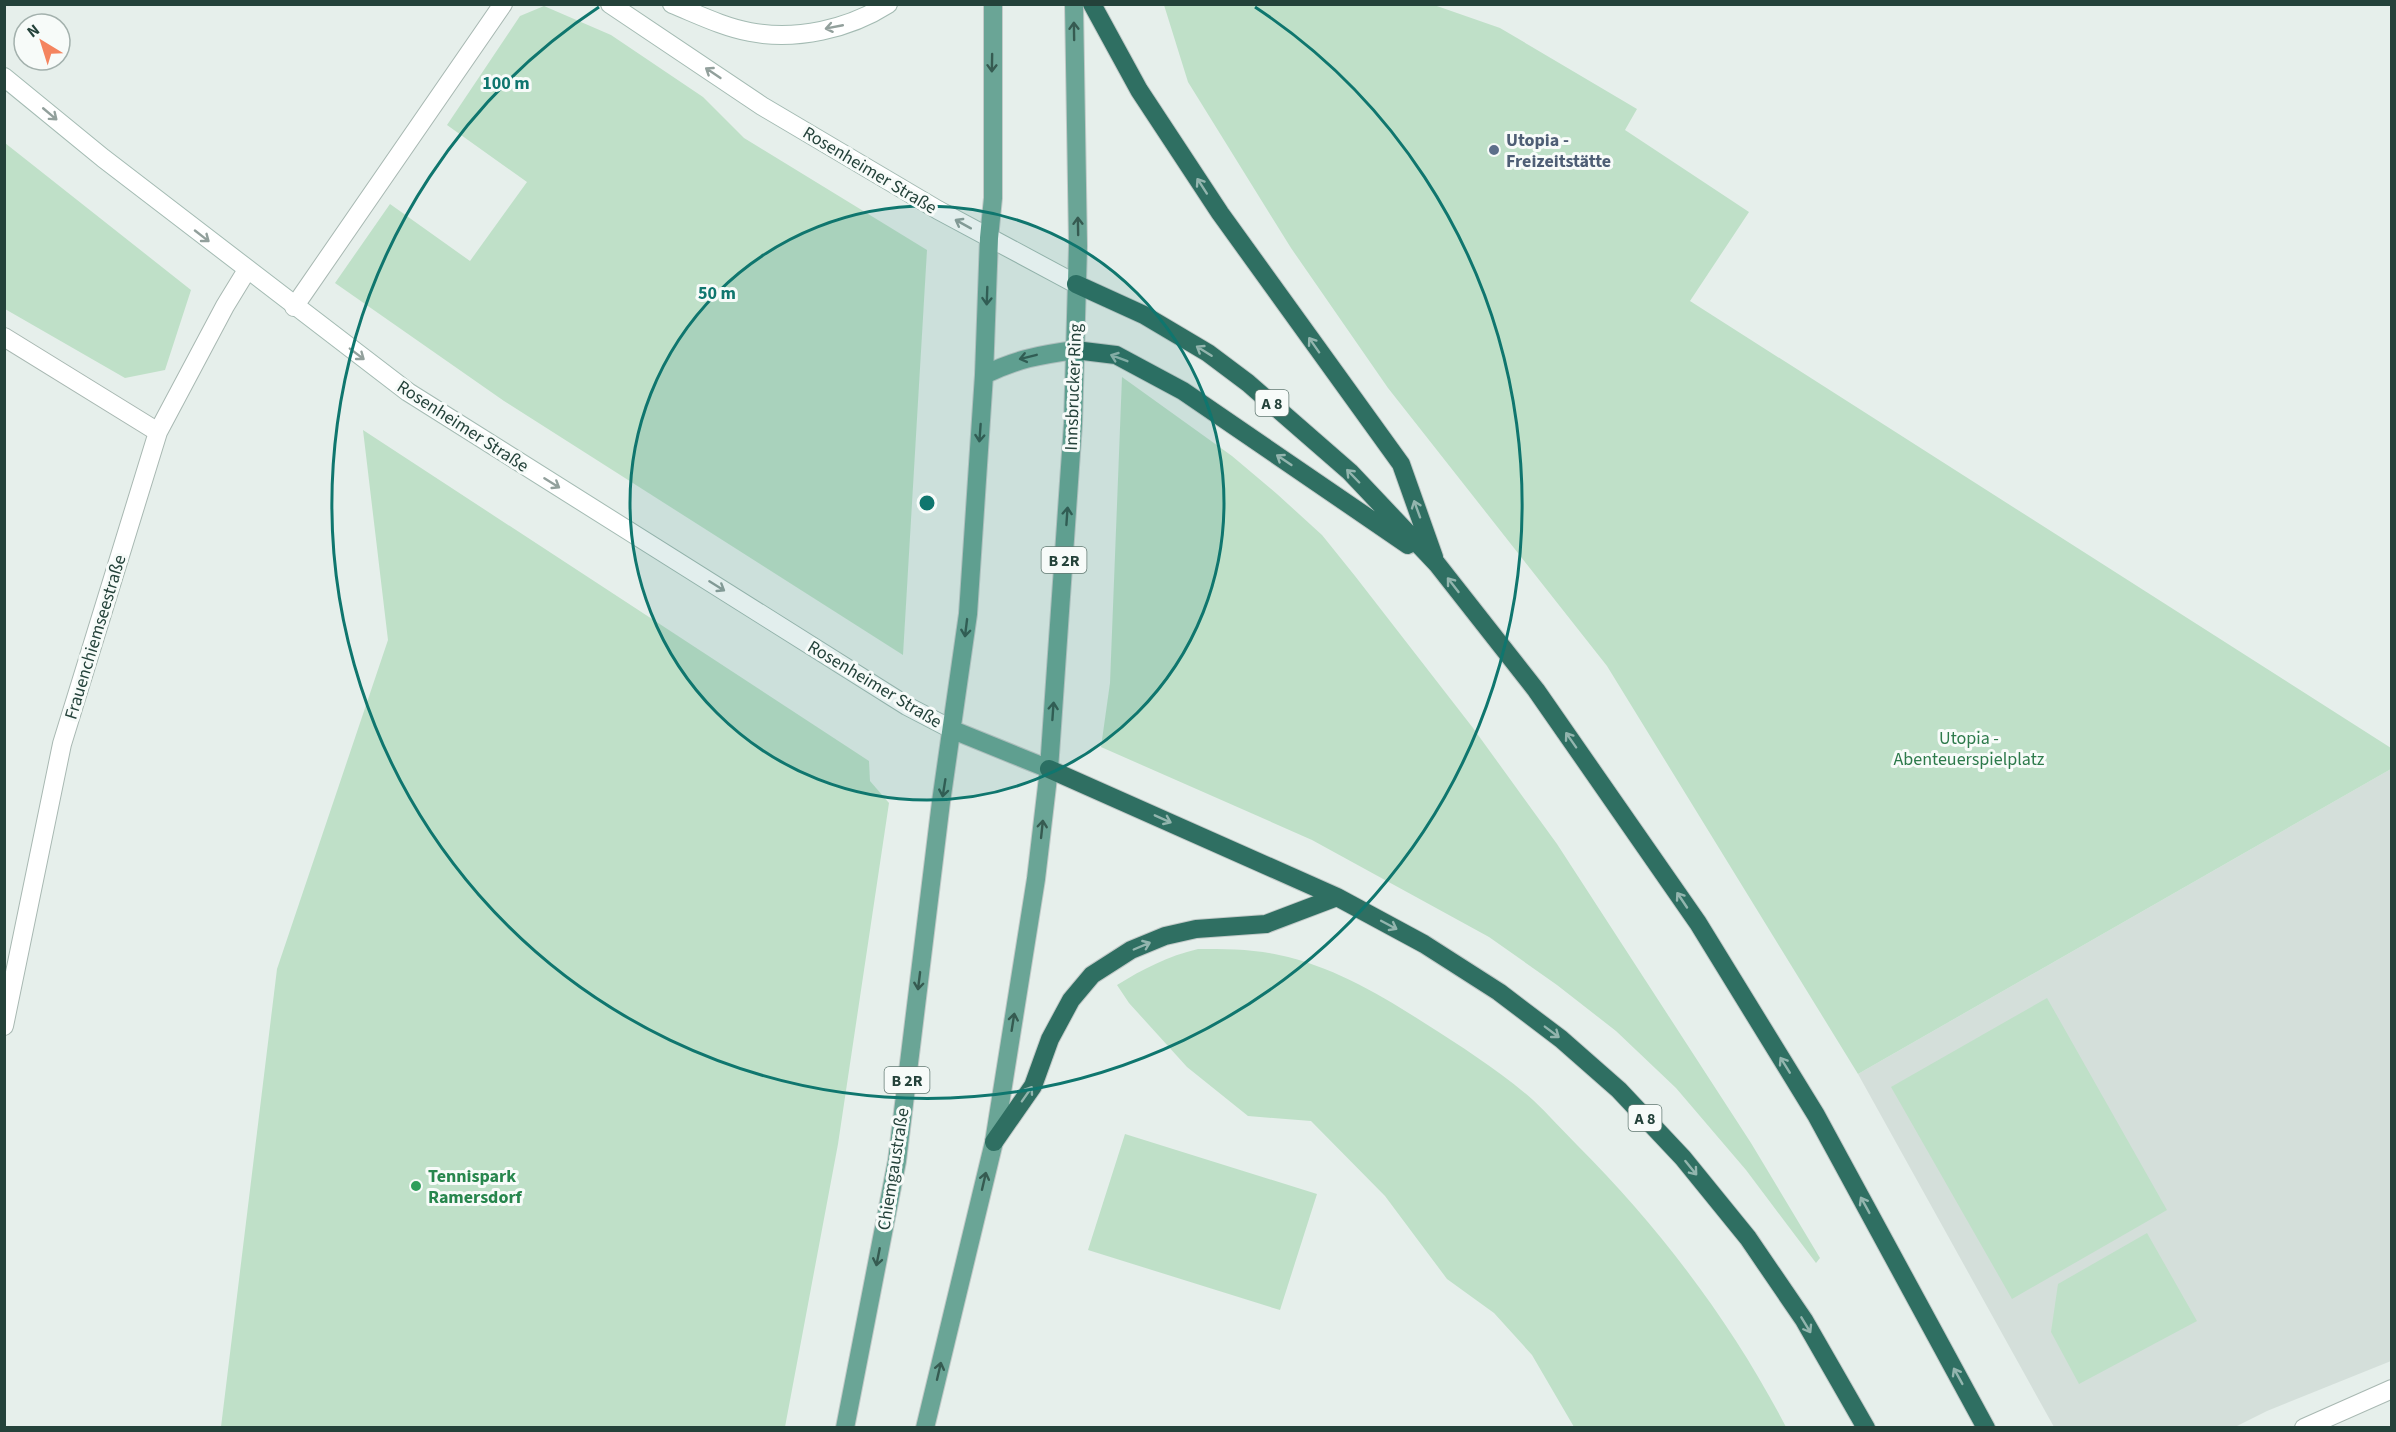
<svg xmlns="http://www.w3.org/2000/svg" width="2396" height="1432" viewBox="0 0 2396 1432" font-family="'Source Sans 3',sans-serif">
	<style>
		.built { fill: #d4dfda }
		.green { fill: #bfe0c8 }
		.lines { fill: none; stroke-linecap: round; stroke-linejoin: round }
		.service-casing { stroke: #a8b8b2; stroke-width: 20 }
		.minor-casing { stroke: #a8b8b2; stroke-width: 20 }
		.secondary-casing { stroke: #a4bbb3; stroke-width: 20 }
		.primary-casing { stroke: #c2cac8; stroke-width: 20 }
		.motorway-casing { stroke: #c2cac8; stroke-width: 20 }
		.service { stroke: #fff; stroke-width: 18 }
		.minor { stroke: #fff; stroke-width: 18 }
		.secondary { stroke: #fff; stroke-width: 18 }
		.primary { stroke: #6aa596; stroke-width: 18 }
		.motorway { stroke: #2f6f62; stroke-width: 18 }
		.oneway { stroke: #92a09c }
		.oneway2 { stroke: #365b51 }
		.oneway3 { stroke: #93b5ae }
		.ring { fill: none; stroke: #0f766e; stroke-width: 3 }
		.service-dot { fill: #5c6f8a; stroke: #f7fbf9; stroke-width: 2 }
		.leisure-dot { fill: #2e9e5b; stroke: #f7fbf9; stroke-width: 2 }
		.labels { text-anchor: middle; stroke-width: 6; stroke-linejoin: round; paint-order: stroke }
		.shield { fill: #f7fbf9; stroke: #637a73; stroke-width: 1.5 }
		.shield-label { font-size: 16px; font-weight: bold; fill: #24423a }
		.service-label { font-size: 18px; font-weight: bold; fill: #4e5e75; stroke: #f7fbf9; text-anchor: start }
		.street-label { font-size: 18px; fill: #24423a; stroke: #f7fbf9 }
		.park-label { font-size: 18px; fill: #2d7a4b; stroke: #f7fbf9 }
		.leisure-label { font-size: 18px; font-weight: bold; fill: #27864d; stroke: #f7fbf9; text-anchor: start }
		.centre { fill: #0f766e; stroke: #f7fbf9; stroke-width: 3 }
		.ring-label { font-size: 18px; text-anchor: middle; font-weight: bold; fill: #0f766e; stroke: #f7fbf9; stroke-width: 6; stroke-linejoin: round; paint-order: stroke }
	</style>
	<rect width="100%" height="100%" fill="#e6efeb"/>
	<!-- built -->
	<path class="built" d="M 2391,769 L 2391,1361 L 2267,1411 L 2235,1427 L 2054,1427 L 1858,1074 Z"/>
	<!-- green -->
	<path class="green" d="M 1164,5 L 1434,5 L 1500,28 L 1637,109 L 1625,130 L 1749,212 L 1690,301 L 2391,748 L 2391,769 L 1858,1074 L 1607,666 L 1388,388 L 1291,248 L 1188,82 Z
		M 544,6 L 611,35 L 703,97 L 744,138 L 927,250 L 903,655 L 504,401 L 335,283 L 390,204 L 470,261 L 527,182 L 447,125 L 520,16 Z
		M 5,143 L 191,290 L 165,370 L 125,378 L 5,309 Z
		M 1122,377 L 1232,456 L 1277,494 L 1322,535 L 1355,576 L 1473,728 L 1557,844 L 1751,1143 L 1820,1258 L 1816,1263 L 1746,1170 L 1676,1088 L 1616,1031 L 1557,985 L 1489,937 L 1312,840 L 1101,747 L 1110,683 Z
		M 363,430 L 869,761 L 870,781 L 889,803 L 838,1144 L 785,1427 L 221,1427 L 277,969 L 388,640 Z
		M 1198,949 C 1225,949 1253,949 1279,955 C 1332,966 1381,995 1426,1024 C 1462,1047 1500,1071 1533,1100 C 1548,1114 1562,1130 1577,1145 C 1660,1228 1732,1323 1786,1427 L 1574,1427 L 1532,1355 L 1494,1313 L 1447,1279 L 1385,1196 L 1311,1121 L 1248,1116 L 1187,1067 L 1129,1003 L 1117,985 C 1143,969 1168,956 1198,949 Z
		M 2047,998 L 2167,1210 L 2012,1299 L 1891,1087 Z
		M 1125,1134 L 1317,1194 L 1280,1310 L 1088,1250 Z
		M 2147,1233 L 2197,1321 L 2079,1384 L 2051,1332 L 2058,1284 Z"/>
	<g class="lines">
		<defs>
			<path id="service" d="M 294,307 L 503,4"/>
			<path id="minor" d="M 4,337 L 158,432
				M 4,1026 L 62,744 L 158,432 L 225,306 L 247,270
				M 2304,1428 L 2392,1389"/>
			<path id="secondary" d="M 610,4 L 762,106 L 938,210 L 1076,284
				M 672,4 C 697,14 723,27 750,32 C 796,41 849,29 888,4
				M 4,77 L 103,158 L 408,392 L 907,706 L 953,730"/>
			<path id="primary" d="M 984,375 C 1017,359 1039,355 1075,350
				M 953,730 L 1049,769
				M 845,1428 L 897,1161 L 941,802 L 968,614 L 984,375 L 989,238 L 993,198 L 993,4
				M 925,1428 L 994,1142 L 1036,879 L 1049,769 L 1073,424 L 1078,246 L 1074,4"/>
			<path id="motorway" d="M 1092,4 L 1139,90 L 1220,213 L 1401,464 L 1434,557
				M 1076,284 L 1144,315 L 1208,353 L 1248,383 L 1350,472 L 1437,564 L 1536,690 L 1698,923 L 1816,1115 L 1986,1428
				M 1075,350 L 1116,355 L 1183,391 L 1408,545
				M 1049,769 L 1337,897 L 1424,944 L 1499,992 L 1561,1039 L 1619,1090 L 1683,1158 L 1748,1238 L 1804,1320 L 1866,1428
				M 994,1142 L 1033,1086 L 1050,1039 L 1071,1000 L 1092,975 L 1131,950 L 1165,936 L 1196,929 L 1266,924 L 1337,897"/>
		</defs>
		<!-- service casing -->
		<use href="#service" class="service-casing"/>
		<!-- minor casing -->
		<use href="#minor" class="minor-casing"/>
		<!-- secondary casing -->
		<use href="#secondary" class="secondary-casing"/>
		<!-- primary casing -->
		<use href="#primary" class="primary-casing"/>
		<!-- motorway casing -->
		<use href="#motorway" class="motorway-casing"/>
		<!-- service -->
		<use href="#service" class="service"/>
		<!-- minor -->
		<use href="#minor" class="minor"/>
		<!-- secondary -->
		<use href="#secondary" class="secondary"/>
		<!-- primary -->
		<use href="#primary" class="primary"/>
		<!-- motorway -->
		<use href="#motorway" class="motorway"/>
	</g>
	<!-- one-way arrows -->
	<defs><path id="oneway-shaft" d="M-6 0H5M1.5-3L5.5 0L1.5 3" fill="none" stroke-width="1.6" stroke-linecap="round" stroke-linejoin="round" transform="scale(1.5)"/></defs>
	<g class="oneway">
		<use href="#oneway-shaft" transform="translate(834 27) rotate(169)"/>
		<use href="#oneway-shaft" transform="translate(713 73) rotate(-146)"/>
		<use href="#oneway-shaft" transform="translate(50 114) rotate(40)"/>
		<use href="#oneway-shaft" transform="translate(963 224) rotate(-151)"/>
		<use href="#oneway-shaft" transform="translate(202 236) rotate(38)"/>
		<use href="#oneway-shaft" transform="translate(357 354) rotate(37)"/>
		<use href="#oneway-shaft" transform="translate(552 483) rotate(32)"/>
		<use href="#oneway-shaft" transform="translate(717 586) rotate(32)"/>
	</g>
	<g class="oneway2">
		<use href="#oneway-shaft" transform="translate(1074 31) rotate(-91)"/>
		<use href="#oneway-shaft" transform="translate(992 63) rotate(91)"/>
		<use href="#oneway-shaft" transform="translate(1078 226) rotate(-91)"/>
		<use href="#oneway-shaft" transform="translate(987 296) rotate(92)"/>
		<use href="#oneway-shaft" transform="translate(1028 357) rotate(166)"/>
		<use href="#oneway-shaft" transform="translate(980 433) rotate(94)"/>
		<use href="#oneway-shaft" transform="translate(1067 516) rotate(-86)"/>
		<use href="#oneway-shaft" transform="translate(966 628) rotate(97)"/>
		<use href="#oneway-shaft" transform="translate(1053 711) rotate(-86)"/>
		<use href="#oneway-shaft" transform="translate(944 788) rotate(99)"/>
		<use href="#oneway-shaft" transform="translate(1042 829) rotate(-84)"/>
		<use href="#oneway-shaft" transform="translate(919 981) rotate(97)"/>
		<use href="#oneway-shaft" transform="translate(1013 1022) rotate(-81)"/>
		<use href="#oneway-shaft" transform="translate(984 1181) rotate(-77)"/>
		<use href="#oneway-shaft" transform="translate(878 1257) rotate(101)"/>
		<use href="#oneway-shaft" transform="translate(939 1371) rotate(-77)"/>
	</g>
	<g class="oneway3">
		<use href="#oneway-shaft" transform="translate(1202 186) rotate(-123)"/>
		<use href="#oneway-shaft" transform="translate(1314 345) rotate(-125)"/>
		<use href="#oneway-shaft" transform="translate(1204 351) rotate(-148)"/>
		<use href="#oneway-shaft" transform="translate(1119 358) rotate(-159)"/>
		<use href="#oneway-shaft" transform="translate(1284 460) rotate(-146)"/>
		<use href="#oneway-shaft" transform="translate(1353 476) rotate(-134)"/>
		<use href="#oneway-shaft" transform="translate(1417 509) rotate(-110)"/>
		<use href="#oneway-shaft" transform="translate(1453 585) rotate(-128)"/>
		<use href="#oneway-shaft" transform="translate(1571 740) rotate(-125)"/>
		<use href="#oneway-shaft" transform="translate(1163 819) rotate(24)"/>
		<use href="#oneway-shaft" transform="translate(1682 900) rotate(-124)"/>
		<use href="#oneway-shaft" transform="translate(1389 925) rotate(28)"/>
		<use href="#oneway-shaft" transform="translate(1142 946) rotate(-23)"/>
		<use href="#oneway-shaft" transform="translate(1552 1032) rotate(37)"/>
		<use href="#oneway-shaft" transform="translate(1785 1065) rotate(-122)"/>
		<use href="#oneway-shaft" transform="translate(1027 1094) rotate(-55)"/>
		<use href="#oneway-shaft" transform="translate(1691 1168) rotate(51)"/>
		<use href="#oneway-shaft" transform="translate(1865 1205) rotate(-119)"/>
		<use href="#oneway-shaft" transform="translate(1806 1325) rotate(59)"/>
		<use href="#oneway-shaft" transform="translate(1958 1376) rotate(-119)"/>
	</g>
	<!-- distance rings -->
	<circle cx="927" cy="503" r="297" fill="#0f766e" fill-opacity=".12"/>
	<g class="ring">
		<circle cx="927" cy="503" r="297"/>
		<path d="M1255 7A595 595 0 1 1 599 7"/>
	</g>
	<!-- markers -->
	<circle class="service-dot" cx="1494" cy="150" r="6"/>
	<circle class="leisure-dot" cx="416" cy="1186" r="6"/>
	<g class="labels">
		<!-- shield labels -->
		<g class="shield">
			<rect x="1255.5" y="390" width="33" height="26" rx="4.5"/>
			<rect x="1041.5" y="547" width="45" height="26" rx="4.5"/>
			<rect x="884.5" y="1067" width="45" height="26" rx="4.5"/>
			<rect x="1628.5" y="1105" width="33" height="26" rx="4.5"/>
		</g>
		<g class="shield-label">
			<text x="1272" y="409">A 8</text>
			<text x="1064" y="566">B 2R</text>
			<text x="907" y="1086">B 2R</text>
			<text x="1645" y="1124">A 8</text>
		</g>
		<!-- service labels -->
		<g class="service-label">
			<text x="1506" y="146">Utopia -<tspan x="1506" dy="21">Freizeitstätte</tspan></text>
		</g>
		<!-- street labels -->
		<g class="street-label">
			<text transform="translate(870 170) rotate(31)" y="6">Rosenheimer Straße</text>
			<text transform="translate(1073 387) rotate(-88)" y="6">Innsbrucker Ring</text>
			<text transform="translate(463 426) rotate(33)" y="6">Rosenheimer Straße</text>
			<text transform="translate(95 637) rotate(-73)" y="6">Frauenchiemseestraße</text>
			<text transform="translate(875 684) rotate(31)" y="6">Rosenheimer Straße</text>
			<text transform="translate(893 1169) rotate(-81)" y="6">Chiemgaustraße</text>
		</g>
		<!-- park labels -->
		<g class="park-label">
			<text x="1969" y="744">Utopia -<tspan x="1969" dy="21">Abenteuerspielplatz</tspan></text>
		</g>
		<!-- leisure labels -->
		<g class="leisure-label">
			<text x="428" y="1182">Tennispark<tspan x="428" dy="21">Ramersdorf</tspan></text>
		</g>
	</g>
	<circle cx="927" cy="503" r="9" class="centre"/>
	<g class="ring-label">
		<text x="506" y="89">100 m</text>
		<text x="717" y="299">50 m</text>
	</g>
	<!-- border -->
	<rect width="2396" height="1432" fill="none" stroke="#24423a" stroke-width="12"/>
	<!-- north arrow -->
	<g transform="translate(42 42) rotate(322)"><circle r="28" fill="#f7fbf9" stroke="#a3b1ad" stroke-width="1.5"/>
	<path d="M0-4.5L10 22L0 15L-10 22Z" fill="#f4845f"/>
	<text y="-9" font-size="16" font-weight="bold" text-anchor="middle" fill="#24423a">N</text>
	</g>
</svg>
